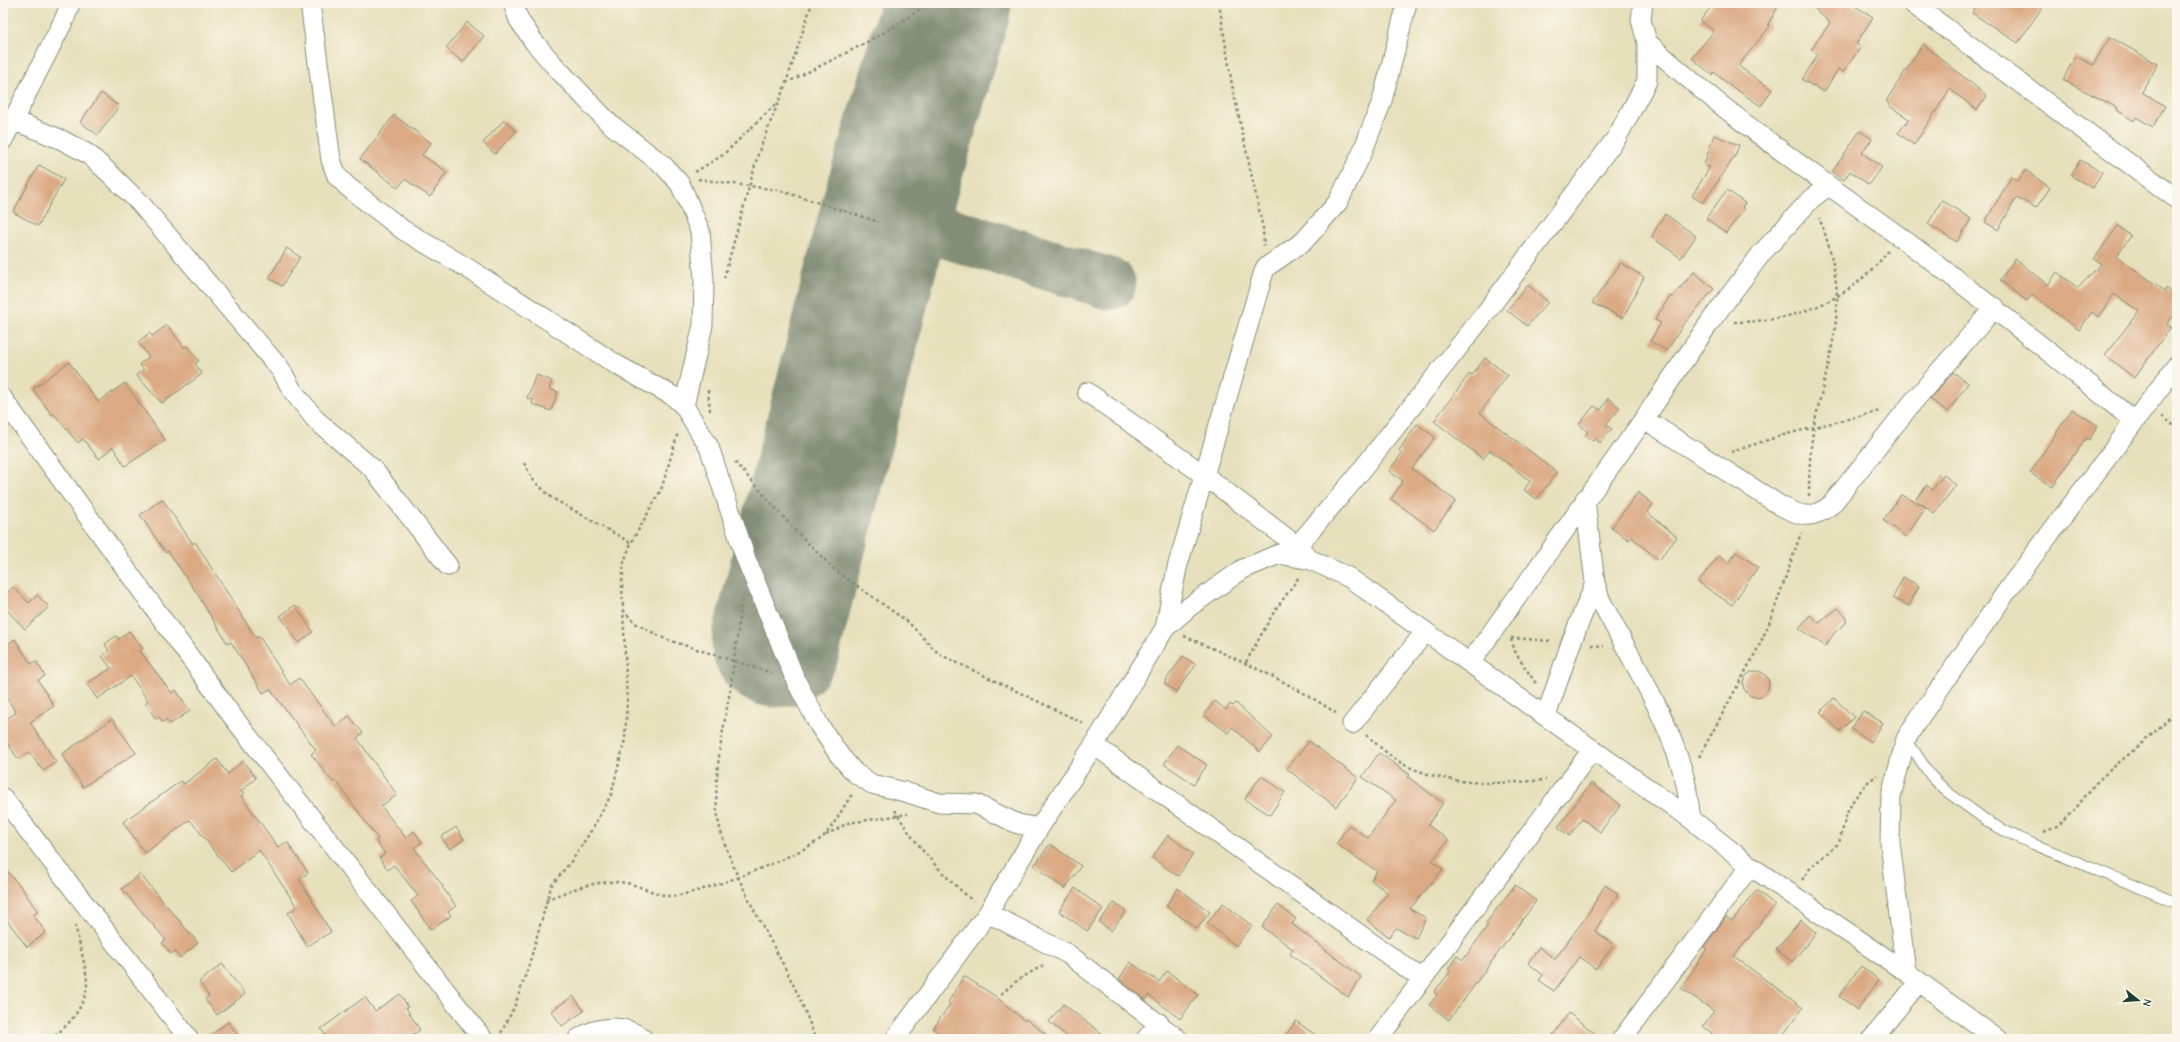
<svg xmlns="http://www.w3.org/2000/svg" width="2180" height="1042" viewBox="0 0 2180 1042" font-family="'Comic Neue',sans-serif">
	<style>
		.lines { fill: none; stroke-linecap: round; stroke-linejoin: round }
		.taxiway { stroke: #838e78; stroke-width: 52 }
		.runway { stroke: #838e78; stroke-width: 129 }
		.building { fill: #dbaa84 }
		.lane-casing { stroke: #838e78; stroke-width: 12 }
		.street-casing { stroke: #838e78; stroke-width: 21 }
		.path { stroke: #838e78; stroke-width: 2.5; stroke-dasharray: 3 3; stroke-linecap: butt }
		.lane { stroke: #fff; stroke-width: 10 }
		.street { stroke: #fff; stroke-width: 19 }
	</style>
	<rect width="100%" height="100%" fill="#fbf7ec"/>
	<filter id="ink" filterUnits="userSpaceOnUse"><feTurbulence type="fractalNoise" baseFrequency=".025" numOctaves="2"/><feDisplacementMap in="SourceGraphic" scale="8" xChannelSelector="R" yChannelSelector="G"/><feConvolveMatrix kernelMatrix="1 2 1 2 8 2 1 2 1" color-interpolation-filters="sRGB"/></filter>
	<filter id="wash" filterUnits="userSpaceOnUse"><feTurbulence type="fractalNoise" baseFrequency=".012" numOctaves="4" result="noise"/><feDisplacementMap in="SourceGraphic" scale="16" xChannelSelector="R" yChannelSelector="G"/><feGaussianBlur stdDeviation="0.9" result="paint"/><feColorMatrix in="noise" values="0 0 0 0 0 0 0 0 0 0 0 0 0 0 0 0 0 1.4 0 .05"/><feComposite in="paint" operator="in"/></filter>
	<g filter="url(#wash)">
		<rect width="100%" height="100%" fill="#e7e0bc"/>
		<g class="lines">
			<!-- taxiway -->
			<path class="taxiway" d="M 885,213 L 1110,284"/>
			<!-- runway -->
			<path class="runway" d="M 776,643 L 885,213 L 947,3"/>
		</g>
		<g id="blocks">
			<!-- building -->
			<path class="building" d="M 1714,3 L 1780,3 L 1768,24 L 1770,26 L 1739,65 L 1741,68 L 1772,90 L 1761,106 L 1728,84 L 1714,72 L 1712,75 L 1692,58 L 1714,31 L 1700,21 Z
				M 1809,3 L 1850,3 L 1873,17 L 1856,44 L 1861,47 L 1843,72 L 1838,69 L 1824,92 L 1802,80 L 1818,54 L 1811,50 L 1830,23 Z
				M 1978,3 L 2045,3 L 2018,43 L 1972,13 Z
				M 467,22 L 484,36 L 463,62 L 446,48 Z
				M 2110,37 L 2158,64 L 2142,92 L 2165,106 L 2153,127 L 2136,117 L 2134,121 L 2117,110 L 2118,108 L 2063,80 L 2075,56 L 2093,65 Z
				M 1923,44 L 1987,96 L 1977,110 L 1950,89 L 1914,145 L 1898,133 L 1909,119 L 1888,105 L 1889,103 L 1886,101 Z
				M 101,93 L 119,106 L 98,135 L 80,122 Z
				M 394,115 L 431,143 L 422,155 L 447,172 L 430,197 L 405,179 L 398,188 L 360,159 Z
				M 504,120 L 516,131 L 495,154 L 483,143 Z
				M 1860,131 L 1872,139 L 1862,153 L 1882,167 L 1869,185 L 1850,171 L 1844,180 L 1832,172 Z
				M 1714,135 L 1739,145 L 1735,156 L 1703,203 L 1692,196 L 1710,167 L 1704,165 Z
				M 2080,160 L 2102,172 L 2093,188 L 2071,176 Z
				M 39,165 L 64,179 L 38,226 L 13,212 Z
				M 2026,170 L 2050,188 L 2036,208 L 2017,197 L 1998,230 L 1985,222 L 2010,179 L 2012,177 L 2018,181 Z
				M 1727,190 L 1745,203 L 1742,207 L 1744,209 L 1726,233 L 1706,218 Z
				M 1942,200 L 1971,219 L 1957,242 L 1928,224 Z
				M 1665,214 L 1696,236 L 1681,258 L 1651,237 Z
				M 2118,226 L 2131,236 L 2116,256 L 2165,291 L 2166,288 L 2177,296 L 2177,311 L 2167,324 L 2171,327 L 2134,378 L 2105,355 L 2139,311 L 2114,294 L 2098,317 L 2092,312 L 2079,330 L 2032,295 L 2027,301 L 2000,280 L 2015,259 L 2048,285 L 2057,272 L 2078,288 L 2101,264 L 2094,259 Z
				M 287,248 L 300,257 L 282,286 L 269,278 Z
				M 1621,263 L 1644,277 L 1623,318 L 1592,303 Z
				M 1694,272 L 1714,289 L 1683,325 L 1667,351 L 1650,341 L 1661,323 L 1655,320 L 1670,296 L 1672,297 Z
				M 1528,285 L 1548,302 L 1527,326 L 1507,310 Z
				M 167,325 L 184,347 L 187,346 L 199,361 L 195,364 L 202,374 L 162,403 L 136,375 L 144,370 L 139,364 L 149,357 L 138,342 L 149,333 L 152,336 Z
				M 1485,358 L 1508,375 L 1480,413 L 1557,472 L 1537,499 L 1524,490 L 1530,481 L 1490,450 L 1483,459 L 1434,421 L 1470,373 L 1472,375 Z
				M 69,362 L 98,402 L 125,383 L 165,440 L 125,466 L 113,447 L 99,459 L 83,439 L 78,443 L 54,414 L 52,415 L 33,389 Z
				M 1953,372 L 1968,383 L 1948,412 L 1930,399 Z
				M 536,375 L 552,381 L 549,389 L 558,392 L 551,411 L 532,404 L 533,400 L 527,398 Z
				M 1608,398 L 1620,408 L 1606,425 L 1612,429 L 1600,443 L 1595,438 L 1593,441 L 1585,436 L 1588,432 L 1579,424 L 1594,406 L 1601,410 Z
				M 2072,409 L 2098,426 L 2089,440 L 2086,438 L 2074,456 L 2073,455 L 2053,487 L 2030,473 Z
				M 1417,424 L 1435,437 L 1412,469 L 1456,501 L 1434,530 L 1391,499 L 1403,481 L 1389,471 L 1402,453 L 1399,450 Z
				M 1944,475 L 1956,485 L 1934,514 L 1916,499 L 1927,485 L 1932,490 Z
				M 1638,492 L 1653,504 L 1647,512 L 1677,537 L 1659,560 L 1631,537 L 1629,540 L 1611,528 Z
				M 1901,495 L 1926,507 L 1906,537 L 1883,520 Z
				M 162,499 L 193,544 L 195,542 L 256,638 L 259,636 L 290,685 L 299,678 L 336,727 L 349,716 L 363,733 L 357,738 L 397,795 L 381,806 L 406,838 L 414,831 L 422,842 L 414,848 L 443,886 L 442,887 L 456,906 L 448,912 L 451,916 L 431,930 L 411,901 L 418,896 L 394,865 L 388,870 L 379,858 L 385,854 L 376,841 L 378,839 L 336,781 L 333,782 L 311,754 L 316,750 L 270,689 L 263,693 L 231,642 L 228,644 L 196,592 L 168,551 L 166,553 L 140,515 Z
				M 1736,552 L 1758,567 L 1732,605 L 1698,582 L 1719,556 L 1728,563 Z
				M 1903,577 L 1919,586 L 1909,606 L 1893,598 Z
				M 13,587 L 29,603 L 37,595 L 49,607 L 25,629 L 3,606 L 3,597 Z
				M 295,605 L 313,632 L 299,643 L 280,616 Z
				M 1838,608 L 1846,617 L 1846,623 L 1836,631 L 1825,646 L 1799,628 L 1810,615 L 1819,623 Z
				M 129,631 L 143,649 L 140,651 L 167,687 L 172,693 L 176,690 L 190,711 L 170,724 L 166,719 L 163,722 L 159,717 L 156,719 L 145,703 L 148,701 L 131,676 L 97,699 L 87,684 L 111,668 L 102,656 L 109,651 L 105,644 L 116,636 L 119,639 Z
				M 15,639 L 31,664 L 36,661 L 45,676 L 38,680 L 54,706 L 30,722 L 56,762 L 43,771 L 29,752 L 18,759 L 3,736 L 3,721 L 16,713 L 3,691 L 3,647 Z
				M 1183,656 L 1196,665 L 1176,692 L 1164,683 Z
				M1743 684a13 13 0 1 1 26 0a13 13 0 1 1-26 0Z
				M 1834,698 L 1854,717 L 1840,731 L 1820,712 Z
				M 1215,701 L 1226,710 L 1230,704 L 1233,706 L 1236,703 L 1273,737 L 1260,752 L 1232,727 L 1228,733 L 1204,715 Z
				M 1863,711 L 1883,723 L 1871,742 L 1851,729 Z
				M 112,719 L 136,753 L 83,787 L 62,754 Z
				M 1309,741 L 1358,778 L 1336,807 L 1287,769 Z
				M 1177,745 L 1207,765 L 1194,784 L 1164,764 Z
				M 1379,753 L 1410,775 L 1408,777 L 1443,803 L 1428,825 L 1448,840 L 1432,861 L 1443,869 L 1410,909 L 1426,918 L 1416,938 L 1396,928 L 1389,937 L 1367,920 L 1388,893 L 1371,880 L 1377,871 L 1336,844 L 1349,825 L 1368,838 L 1396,800 L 1362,777 Z
				M 217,759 L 228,774 L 243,761 L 256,778 L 241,791 L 244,794 L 241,796 L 278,847 L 287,842 L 308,873 L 299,879 L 331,932 L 307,946 L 288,913 L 297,907 L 259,850 L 231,872 L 190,820 L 145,853 L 123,822 L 181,781 L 184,784 Z
				M 1261,776 L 1285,792 L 1270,815 L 1245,799 Z
				M 1591,783 L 1621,805 L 1600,832 L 1582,819 L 1569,836 L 1558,827 Z
				M 456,827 L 464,839 L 450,849 L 441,837 Z
				M 1168,835 L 1193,854 L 1178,876 L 1152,858 Z
				M 1050,844 L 1081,866 L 1065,889 L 1034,866 Z
				M 3,866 L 21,887 L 38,912 L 33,915 L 46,932 L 27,947 L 3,915 Z
				M 140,874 L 198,943 L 180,958 L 175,951 L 171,954 L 162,943 L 166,940 L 122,889 Z
				M 1515,885 L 1536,901 L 1449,1020 L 1429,1005 L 1437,995 L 1434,992 L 1451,971 L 1448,969 L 1457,956 L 1463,960 L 1488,925 L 1486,923 Z
				M 1605,885 L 1618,894 L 1595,931 L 1614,945 L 1596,969 L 1579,957 L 1554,991 L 1539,980 L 1543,975 L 1528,963 L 1539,947 L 1555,959 L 1588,914 Z
				M 1075,888 L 1103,909 L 1087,931 L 1059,911 Z
				M 1178,888 L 1210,912 L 1197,929 L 1166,906 Z
				M 1757,890 L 1775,905 L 1734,956 L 1803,1008 L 1780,1039 L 1707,1039 L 1712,1033 L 1703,1026 L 1714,1011 L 1681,988 L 1707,949 L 1704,947 L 1726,917 L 1732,921 Z
				M 1114,903 L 1126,911 L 1111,931 L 1099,922 Z
				M 1223,903 L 1252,926 L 1236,946 L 1207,923 Z
				M 1278,905 L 1296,919 L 1292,924 L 1361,977 L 1348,997 L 1290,954 L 1293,949 L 1262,927 Z
				M 1801,920 L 1816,933 L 1792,962 L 1776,949 Z
				M 1130,962 L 1159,982 L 1167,971 L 1198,995 L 1180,1019 L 1149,995 L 1146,1000 L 1119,979 Z
				M 222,964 L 245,994 L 217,1015 L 205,999 L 209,996 L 199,982 Z
				M 1861,966 L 1879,980 L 1857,1010 L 1839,996 Z
				M 964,976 L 995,996 L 1025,1021 L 1026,1019 L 1052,1039 L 948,1039 L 933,1029 L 950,1004 L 948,1002 Z
				M 400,994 L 408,1007 L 406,1008 L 420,1030 L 406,1039 L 328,1039 L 321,1029 L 365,997 L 375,1011 Z
				M 573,996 L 584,1011 L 562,1026 L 551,1011 Z
				M 1063,1004 L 1109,1039 L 1071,1039 L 1049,1022 Z
				M 1569,1013 L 1602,1039 L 1550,1039 Z
				M 1296,1021 L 1321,1039 L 1283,1039 Z
				M 228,1022 L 241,1039 L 205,1039 Z"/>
		</g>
	</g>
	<g filter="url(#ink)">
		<use href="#blocks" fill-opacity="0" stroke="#838e78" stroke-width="1"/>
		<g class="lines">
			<defs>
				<path id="lane" d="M 1906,739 L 1931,776 L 1946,791 L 1990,823 L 2021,839 L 2177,903"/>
				<path id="street" d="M 310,3 L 331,160 L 337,176 L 348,187 L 403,230 L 469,269 L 617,365 L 673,396 L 684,406 L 709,447 L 746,559 L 796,681 L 819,725 L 840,756 L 855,773 L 872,784 L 905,792 L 939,803 L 976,804 L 1018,824 L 1039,828
					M 513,3 L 519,20 L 534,42 L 553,64 L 609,123 L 663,165 L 680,184 L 686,197 L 700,231 L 704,280 L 703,325 L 684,406
					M 1912,3 L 2177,199
					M 1647,42 C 1726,115 1814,174 1900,237 C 1980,296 2057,358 2134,421
					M 13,120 L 62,140 L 88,154 L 107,171 L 140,203 L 281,370 L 292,390 L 316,420 L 373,469 L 448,566
					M 3,140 L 65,18 L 70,3
					M 1087,392 L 1204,475 L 1297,546 L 1306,555
					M 3,399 L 233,717 L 483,1039
					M 1644,419 L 1781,506 C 1802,517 1813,520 1832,504 L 1912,403 L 1995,307
					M 1585,499 L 1595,583 L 1600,599 C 1630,658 1668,715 1685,780 C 1688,792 1689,806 1691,819
					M 1297,546 L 1353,481 L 1487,311 L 1617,137 L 1647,81 L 1647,42 L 1641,20 L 1643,3
					M 1165,628 L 1177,568 L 1265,268 L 1304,241 L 1338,202 L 1362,153 L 1382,101 L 1407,3
					M 1470,663 L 1644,419 L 1710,322 L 1761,254 L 1811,199 L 1828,186
					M 1546,716 L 1571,643 L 1595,583
					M 1352,724 L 1425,632
					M 1094,745 L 1422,979
					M 3,798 L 189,1039
					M 988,913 L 1068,954 L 1178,1039
					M 1906,972 L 1890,842 L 1891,796 L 1906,739 L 1915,724 L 2009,588 L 2177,365
					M 578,1039 C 597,1025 625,1024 643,1039
					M 895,1039 L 988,913 L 1039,828 L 1094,745 L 1165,628 L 1189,607 L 1243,569 L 1279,554 L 1311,560 L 1348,577 L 1691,819 L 1750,866 L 1906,972 L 1997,1039
					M 1146,1039 L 1159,1023
					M 1378,1039 L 1592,750
					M 1622,1039 L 1750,866
					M 1872,1039 L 1919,982"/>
			</defs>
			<!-- lane casing -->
			<use href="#lane" class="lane-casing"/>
			<!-- street casing -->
			<use href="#street" class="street-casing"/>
			<!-- path -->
			<path class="path" d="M 1219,3 L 1232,85 L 1263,228 L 1264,246
				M 786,83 C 835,58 885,36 929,3
				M 695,172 L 723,155 L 775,105
				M 698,179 L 778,190 L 879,222
				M 724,278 L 759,151 L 786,83 L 812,3
				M 1734,322 C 1795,322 1850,301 1888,251
				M 708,390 L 710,411
				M 2162,416 L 2177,428
				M 1731,452 L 1783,435 L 1880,411
				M 735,462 L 795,530 L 836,571 L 908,622 L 939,654 L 1085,724
				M 524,463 L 534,481 L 552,498 L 631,543
				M 1809,496 C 1809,472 1810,449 1814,426 C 1822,386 1838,338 1837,297 C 1836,270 1829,242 1819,218
				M 742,600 C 738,630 734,661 730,691 C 723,733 709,791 721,832 C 743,905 793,967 815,1039
				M 623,610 L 635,623 L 665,639 L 772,673
				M 1184,636 C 1237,659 1288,681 1336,713
				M 1511,638 L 1552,641
				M 1511,639 L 1516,654 L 1537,685
				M 1591,645 L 1604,646
				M 1246,662 L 1274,612 L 1299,577
				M 1366,735 C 1378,745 1391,758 1405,765 C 1450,787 1498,784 1546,780
				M 1699,757 L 1758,648 L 1771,619 L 1801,533
				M 895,810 C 914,844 943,876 973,901
				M 2044,832 C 2071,823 2080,799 2099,780 C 2125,756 2154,736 2177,709
				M 826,835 L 848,823 L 908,814
				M 1802,880 L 1811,867 L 1839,843 L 1847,813 L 1854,799 L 1868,782 L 1877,775
				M 546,900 C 572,889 602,877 631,884 C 644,888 656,894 669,896 C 692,898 807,853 824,836 C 835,824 843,807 853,793
				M 1001,994 L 1018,980 L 1045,964
				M 501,1033 L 514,1008 L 529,965 L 551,886 L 573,859 L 591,831 L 611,795 L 625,739 L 627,701 L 622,583 L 624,562 L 631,543 L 661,490 L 678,433
				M 50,1039 C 67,1028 86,1006 87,984 C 87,969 78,940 75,924"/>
			<!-- lane -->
			<use href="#lane" class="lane"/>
			<!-- street -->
			<use href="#street" class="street"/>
		</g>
	</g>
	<!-- margin -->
	<rect width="2180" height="1042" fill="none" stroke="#fbf7ec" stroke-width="16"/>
	<!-- north arrow -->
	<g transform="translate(2138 1000) rotate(107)" stroke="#fbf7ec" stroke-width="3" paint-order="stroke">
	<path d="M0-3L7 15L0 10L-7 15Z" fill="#1f3d34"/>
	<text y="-6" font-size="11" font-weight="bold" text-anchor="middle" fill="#1f3d34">N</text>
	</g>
</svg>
